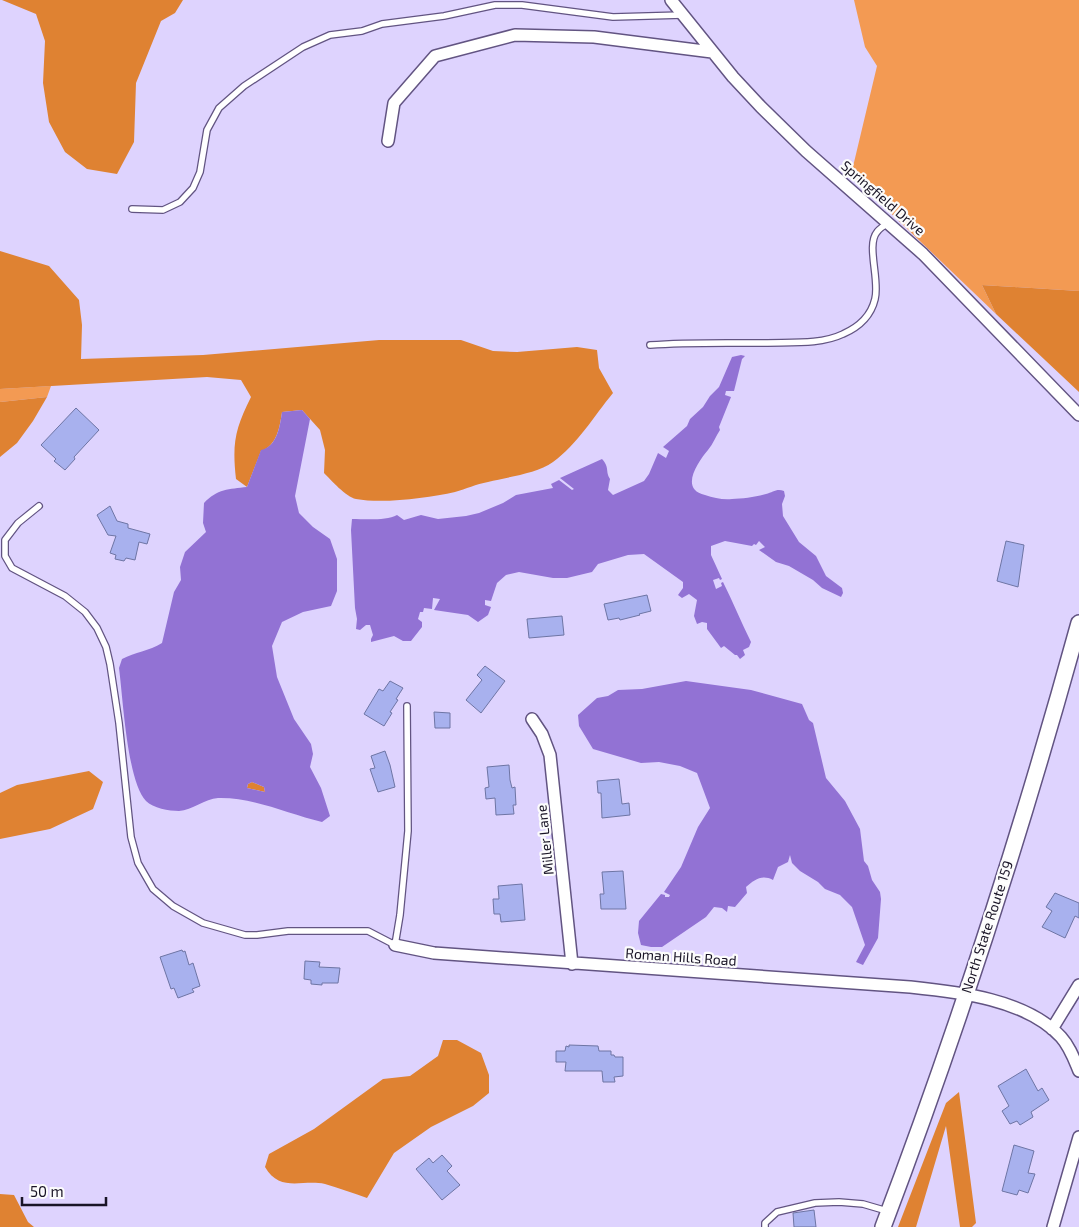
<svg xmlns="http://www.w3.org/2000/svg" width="1079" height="1227" viewBox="0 0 1079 1227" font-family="'Exo 2',sans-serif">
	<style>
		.green { fill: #f39a53 }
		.forest { fill: #df8232 }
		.water { fill: #9272d4; fill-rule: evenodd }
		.building { fill: #a8b1ee; stroke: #6e75a4 }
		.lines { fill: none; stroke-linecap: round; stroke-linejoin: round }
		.lane-casing { stroke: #625482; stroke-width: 8 }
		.street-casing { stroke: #625482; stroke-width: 14 }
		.secondary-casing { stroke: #625482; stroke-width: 18 }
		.lane { stroke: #fff; stroke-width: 5.5 }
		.street { stroke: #fff; stroke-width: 11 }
		.secondary { stroke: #fff; stroke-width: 15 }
		.labels { text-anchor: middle; stroke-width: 4.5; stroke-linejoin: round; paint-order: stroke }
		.street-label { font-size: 14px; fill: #191426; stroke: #fcfcfc }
	</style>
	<rect width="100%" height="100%" fill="#ded3fe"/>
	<!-- green -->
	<path class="green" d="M 854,0 L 1079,0 L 1079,291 L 982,285 L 996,314 L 851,175 L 877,66 L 865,47 Z
		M 51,386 L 47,397 L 0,402 L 0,389 Z"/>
	<!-- forest -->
	<path class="forest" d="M 2,0 L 183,0 L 175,13 L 161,21 L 136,83 L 134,142 L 117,174 L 87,169 L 65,152 L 49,122 L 43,83 L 45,41 L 36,14 Z
		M 0,251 L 49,266 L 79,300 L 82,325 L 81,359 L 203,355 L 379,340 L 461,340 L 493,351 L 517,352 L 577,347 L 597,350 L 599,368 L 613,393 C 594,416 577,445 553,462 C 536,474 507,477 488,482 C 476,484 466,489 455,492 C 428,498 383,504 356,499 C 346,497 331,480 324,473 L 325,450 L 320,430 L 302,410 L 282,412 C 280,426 277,446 261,451 L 247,487 L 236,479 C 232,443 235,429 251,397 L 241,380 L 207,377 L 0,389 Z
		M 982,285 L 1079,291 L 1079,392 L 996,314 Z
		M 47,397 L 33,421 L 17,443 L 0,457 L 0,402 Z
		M 89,771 L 103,782 L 93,809 L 50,829 L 0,839 L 0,793 L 17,785 Z
		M 252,782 L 264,787 L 265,792 L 247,788 L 248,784 Z
		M 443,1040 L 457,1040 L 481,1053 L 489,1075 L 489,1093 L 473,1106 L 431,1127 L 394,1153 L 367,1198 C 353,1193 339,1188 325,1184 C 302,1179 280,1193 265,1167 L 269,1154 L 314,1129 L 383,1079 L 410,1076 L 438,1056 Z
		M 959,1092 L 976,1223 L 972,1227 L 960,1227 L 946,1126 L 916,1227 L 898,1227 L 946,1103 Z
		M 0,1194 L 14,1195 L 28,1222 L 34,1227 L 0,1227 Z"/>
	<!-- water -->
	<path class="water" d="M 741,355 L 745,356 L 742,359 L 734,391 L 726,391 L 725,395 L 731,397 L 719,427 L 720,430 C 716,436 713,444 708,450 C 698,462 679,489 705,495 C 714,498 723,500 732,499 C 742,499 756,497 766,494 C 773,492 777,488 784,491 L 785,496 L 782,504 L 783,516 L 799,542 L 816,556 L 826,576 L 842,588 L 843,593 L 841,597 L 822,588 L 813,580 L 789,566 L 776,562 L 759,550 L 765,547 L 759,541 L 756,545 L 754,544 L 752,546 L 725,541 L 711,546 L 711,555 L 722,579 L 720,580 L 719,578 L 713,580 L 716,589 L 722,586 L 721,583 L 723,582 C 733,602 741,622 751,642 L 749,647 L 743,650 L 745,655 L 740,659 L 737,655 L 735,655 L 724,646 L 721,648 L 707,629 L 707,623 L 702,622 L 697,624 L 694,616 L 697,600 L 689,594 L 682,598 L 678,595 L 683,588 L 683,582 L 644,554 L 628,555 L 598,564 L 592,572 L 567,578 L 553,578 L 519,572 L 506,575 L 497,583 L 491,601 L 485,600 L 485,605 L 491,607 L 488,615 L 478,622 L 468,615 L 434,610 L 440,599 L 433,598 L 432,609 L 424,608 L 423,612 L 420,612 L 418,619 L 422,622 L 422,627 L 411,641 L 403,641 L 394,636 L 371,642 L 371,639 L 373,635 L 370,625 L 366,625 L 360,630 L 356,629 L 357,619 L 355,608 L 351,530 L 352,519 C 364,519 386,521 397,515 L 404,520 L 421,515 L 438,519 L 466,516 L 479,513 L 503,503 L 516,495 L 553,488 L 551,484 L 559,480 L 572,490 L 574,489 L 560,478 L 602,459 C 610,468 605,471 610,479 L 608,490 L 613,495 L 644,481 L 649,474 L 658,453 L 666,458 L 669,451 L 663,447 L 687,426 L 690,419 L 703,407 L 710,396 L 719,387 L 732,357 Z
		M 302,410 L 310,419 L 295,496 L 299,513 L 313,527 L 330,539 L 337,559 L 337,591 L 331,606 L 303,612 L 282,622 L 272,646 L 277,677 L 294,719 L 311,744 L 313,754 L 310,767 L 321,788 L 330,816 L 322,822 C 288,814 253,797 218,798 C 205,799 192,810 179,811 C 169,811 153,808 146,801 C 127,781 123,698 119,668 L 122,659 C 135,652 149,651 162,643 L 174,592 L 181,580 L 180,567 L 185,552 L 206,532 L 203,523 L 204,503 C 217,489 229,489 247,487 L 261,450 C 277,447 280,426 282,412 ZM 252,782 L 264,787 L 265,792 L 247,788 L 248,784 Z
		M 686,681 L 751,690 L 802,704 L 809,720 L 813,723 L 826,778 L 845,801 L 860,829 L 864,861 L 868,866 L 872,880 L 880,892 L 881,899 L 878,938 L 863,965 L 856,962 L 865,945 L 852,907 L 840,895 L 825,889 L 818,882 L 800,871 L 792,863 L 790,855 L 788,862 L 778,867 L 773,880 C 762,874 754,880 746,887 L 747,893 L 735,907 L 728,906 L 727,912 L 722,908 L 714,907 L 706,917 L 662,947 L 651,947 L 641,945 L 638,933 L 639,921 L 661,894 L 665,895 L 665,897 L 669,897 L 670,895 L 664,892 L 681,867 L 698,827 L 710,808 L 697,773 L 680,766 L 659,762 L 641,763 L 593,749 L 579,726 L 578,715 L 597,698 L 608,696 L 618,690 L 642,689 Z"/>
	<!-- building -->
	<path class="building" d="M 76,408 L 99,430 L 74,457 L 75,459 L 65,470 L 54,461 L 56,459 L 41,445 Z
		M 110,506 L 117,521 L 128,524 L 128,528 L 150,534 L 147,544 L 139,542 L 135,560 L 126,558 L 124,561 L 115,559 L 116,555 L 110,553 L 116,536 L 108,535 L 97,515 Z
		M 1006,541 L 1024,545 L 1018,587 L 997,581 Z
		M 647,595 L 651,611 L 639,614 L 640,615 L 620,620 L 619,618 L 608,620 L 604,604 Z
		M 562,616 L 564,635 L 529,638 L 527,619 Z
		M 485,666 L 505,681 L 481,713 L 466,700 L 482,680 L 477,675 Z
		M 390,681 L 403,688 L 396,699 L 398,700 L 390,712 L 392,713 L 384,726 L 364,714 L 379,689 L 383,691 Z
		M 434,712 L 450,713 L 450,728 L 435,728 Z
		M 385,751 L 390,765 L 395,787 L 378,792 L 370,769 L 375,768 L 371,756 Z
		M 509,765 L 510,780 L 512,788 L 515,787 L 516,805 L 513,805 L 514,814 L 496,815 L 495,798 L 486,799 L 485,788 L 489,787 L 487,767 Z
		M 619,779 L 622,804 L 629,803 L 630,815 L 602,818 L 601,793 L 598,793 L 597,781 Z
		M 623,871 L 626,909 L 601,909 L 600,894 L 604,894 L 602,872 Z
		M 522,884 L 525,920 L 501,922 L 500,914 L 494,914 L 493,899 L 499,899 L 498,886 Z
		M 1055,893 L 1079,903 L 1079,918 L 1075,916 L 1065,938 L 1042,927 L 1052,911 L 1046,907 Z
		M 182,950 L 183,952 L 185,951 L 189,965 L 193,963 L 200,986 L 192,989 L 194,992 L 178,998 L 174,988 L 171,989 L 160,957 Z
		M 305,961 L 320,962 L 319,967 L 340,968 L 338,983 L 322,983 L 322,985 L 311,984 L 311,980 L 304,979 Z
		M 569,1045 L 598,1046 L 599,1051 L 611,1051 L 611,1055 L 614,1055 L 615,1057 L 623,1057 L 623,1076 L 614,1077 L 615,1082 L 603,1082 L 602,1071 L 565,1071 L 566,1062 L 556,1062 L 556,1051 L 565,1051 L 566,1046 L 569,1047 Z
		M 1026,1069 L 1038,1091 L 1042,1088 L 1049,1100 L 1031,1112 L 1033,1117 L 1020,1125 L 1017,1121 L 1010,1124 L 1002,1111 L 1009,1106 L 998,1086 Z
		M 1014,1145 L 1034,1151 L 1028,1173 L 1035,1174 L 1028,1193 L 1019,1190 L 1017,1195 L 1002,1191 Z
		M 442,1155 L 452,1166 L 447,1171 L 460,1185 L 442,1200 L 416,1169 L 429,1158 L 433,1163 Z
		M 814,1210 L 816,1227 L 794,1227 L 793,1213 Z"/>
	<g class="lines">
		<defs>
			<path id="lane" d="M 132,209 L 163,210 L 180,202 L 193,188 L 200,172 L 207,130 L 219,108 L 244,86 L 303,47 L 330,35 L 362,31 L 382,24 L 444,16 L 495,5 L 522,5 L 613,17 L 683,15
				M 650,345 C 688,342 726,343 764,343 C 790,342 820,345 843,334 C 859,327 871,316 875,299 C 880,280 866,245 877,232 C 880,228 885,225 889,223
				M 39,506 L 18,523 L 5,540 L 5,556 L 12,568 L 65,596 L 85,612 L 97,628 L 106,647 L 110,664 L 119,723 L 131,837 L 138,863 L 153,889 L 173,906 L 203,923 L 245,935 L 257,935 L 288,931 L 368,931 L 395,945 L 400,915 L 408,831 L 407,706
				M 765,1227 L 765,1223 L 777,1212 L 815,1203 L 839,1202 L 863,1204 L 887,1211"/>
			<path id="street" d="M 671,0 L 733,77 L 761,107 L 806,151 L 923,254 L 1079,415
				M 388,141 L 394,103 L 435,56 L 515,35 L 594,37 L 712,52
				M 532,719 L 542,734 L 550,755 L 572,964
				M 395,945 L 434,953 L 910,987 C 958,992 1026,999 1061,1037 C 1070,1047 1074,1059 1079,1071
				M 1052,1029 L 1079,985
				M 1053,1227 L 1079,1137"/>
			<path id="secondary" d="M 883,1227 C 958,1029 1023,827 1079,623"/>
		</defs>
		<!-- lane casing -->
		<use href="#lane" class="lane-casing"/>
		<!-- street casing -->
		<use href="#street" class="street-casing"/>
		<!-- secondary casing -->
		<use href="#secondary" class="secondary-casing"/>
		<!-- lane -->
		<use href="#lane" class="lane"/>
		<!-- street -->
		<use href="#street" class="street"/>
		<!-- secondary -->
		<use href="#secondary" class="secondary"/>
	</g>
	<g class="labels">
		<!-- street labels -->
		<g class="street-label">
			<text transform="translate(883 198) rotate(41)" y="5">Springfield Drive</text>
			<text transform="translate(545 840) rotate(-96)" y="5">Miller Lane</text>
			<text transform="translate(987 927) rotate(-72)" y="5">North State Route 159</text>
			<text transform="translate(681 957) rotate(4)" y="5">Roman Hills Road</text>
		</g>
	</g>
	<!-- scale -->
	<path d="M22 1197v8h84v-8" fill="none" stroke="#191426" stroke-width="2.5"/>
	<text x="30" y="1197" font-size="15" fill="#191426" stroke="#fcfcfc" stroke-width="4" paint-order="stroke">50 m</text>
</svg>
